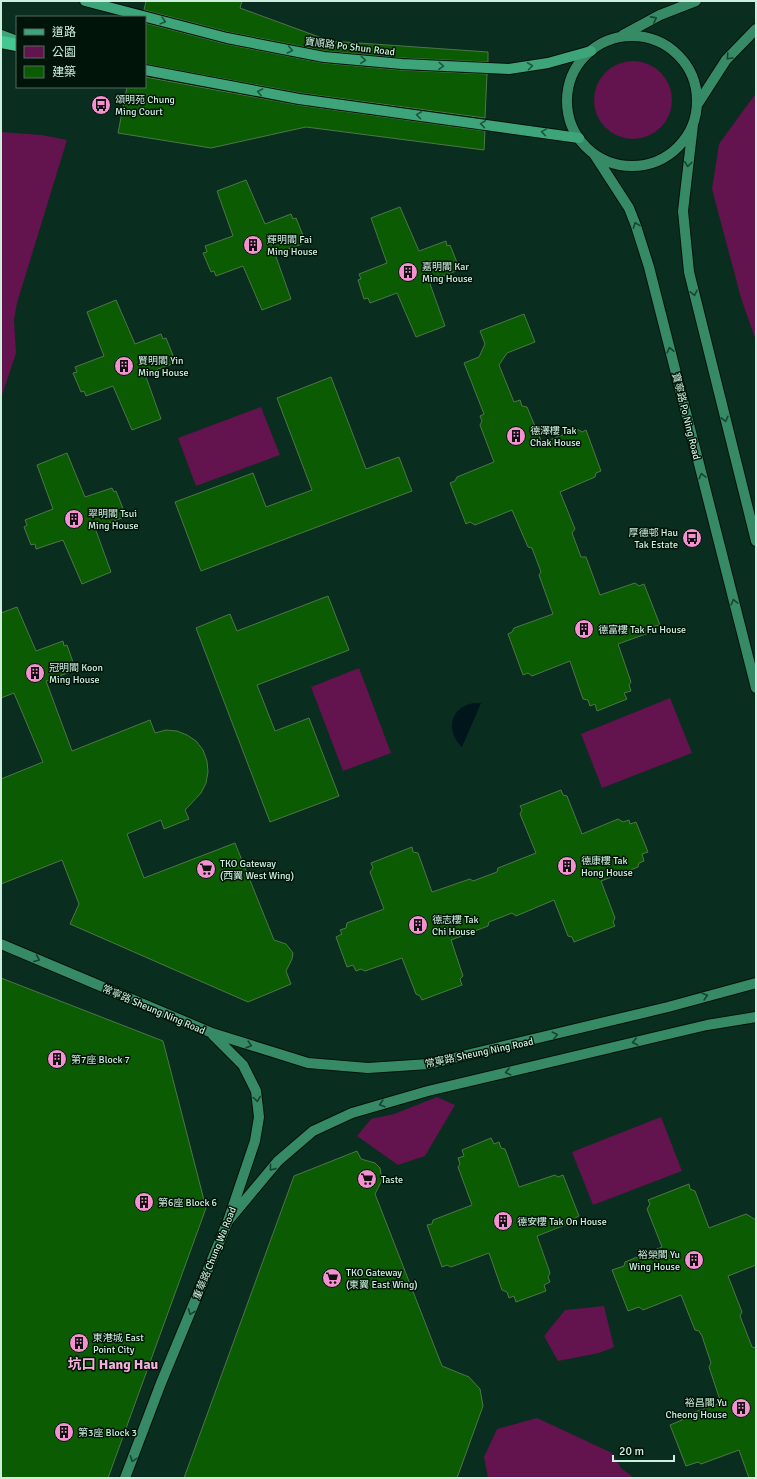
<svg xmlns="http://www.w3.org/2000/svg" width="757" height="1479" viewBox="0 0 757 1479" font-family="Signika,'Noto Sans TC',sans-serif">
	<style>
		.green { fill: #63134d }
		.water { fill: #00151c }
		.building { fill: #0b5b03; stroke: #4e7649 }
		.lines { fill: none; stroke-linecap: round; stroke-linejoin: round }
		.secondary-casing { stroke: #01130a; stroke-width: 12 }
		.primary-casing { stroke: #01130a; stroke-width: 12 }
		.highway-casing { stroke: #01130a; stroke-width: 14 }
		.secondary { stroke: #368b66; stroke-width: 10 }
		.primary { stroke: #3da579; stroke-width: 10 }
		.highway { stroke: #46c791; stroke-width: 12 }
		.oneway { stroke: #16442e }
		.oneway2 { stroke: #1b553b }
		.labels { text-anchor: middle; stroke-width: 3; stroke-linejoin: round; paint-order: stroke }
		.street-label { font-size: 10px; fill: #ceefdd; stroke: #001409 }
		.poi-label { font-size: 10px; fill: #ceefdd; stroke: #001409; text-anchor: start }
		.district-label { font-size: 14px; font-weight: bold; fill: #f7b0dc; stroke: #001409 }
	</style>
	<rect width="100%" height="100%" fill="#092d1e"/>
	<!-- green -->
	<path class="green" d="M594 100a39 39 0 1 1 78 0a39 39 0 1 1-78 0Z
		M 756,93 L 756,341 L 741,298 L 712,189 L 719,144 Z
		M 1,132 L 42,135 L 67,140 L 17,303 L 14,320 L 16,353 L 1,398 Z
		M 261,407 L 280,455 L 196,486 L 178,438 Z
		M 359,668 L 391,753 L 343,771 L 311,687 Z
		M 670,698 L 692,753 L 602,788 L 581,734 Z
		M 437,1097 L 455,1105 L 425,1156 L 398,1165 L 357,1136 L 371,1119 L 394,1114 Z
		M 661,1117 L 682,1171 L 593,1205 L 572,1152 Z
		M 604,1306 L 614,1347 L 599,1353 L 558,1361 L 544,1336 L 565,1310 Z
		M 537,1418 L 612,1453 L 621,1468 L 634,1478 L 488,1478 L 484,1457 L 497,1429 Z"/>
	<!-- water -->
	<path class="water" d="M 474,703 L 481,703 L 462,747 C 445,731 450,707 474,703 Z"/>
	<!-- building -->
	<path class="building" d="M 146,1 L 242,1 L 240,8 L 330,41 L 488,52 L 488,62 L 402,58 L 325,51 L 228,32 L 144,10 Z
		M 145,23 L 226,44 L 323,63 L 401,70 L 487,74 L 485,118 L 300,93 L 145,64 Z
		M 145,77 L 298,105 L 485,131 L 484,150 L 306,127 L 211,148 L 118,133 L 127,87 L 145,87 Z
		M 246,180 L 265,224 L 291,214 L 293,219 L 296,218 L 304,238 L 300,239 L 302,244 L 275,254 L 291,299 L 262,310 L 243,266 L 216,276 L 214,271 L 211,272 L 203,253 L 207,252 L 205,246 L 233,236 L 217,191 Z
		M 400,207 L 419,251 L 446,241 L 447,246 L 450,245 L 458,265 L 454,266 L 456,271 L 429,281 L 445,326 L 416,337 L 397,293 L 370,303 L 368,298 L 364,299 L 358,280 L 361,279 L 359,274 L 387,263 L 371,218 Z
		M 116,300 L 135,344 L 161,334 L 163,339 L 166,338 L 174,358 L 170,359 L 172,364 L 145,374 L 161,419 L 132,430 L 113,386 L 86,396 L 84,391 L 81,392 L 73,373 L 77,372 L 75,367 L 104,356 L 87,312 Z
		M 524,314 L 535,342 L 507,353 L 499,365 L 514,402 L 520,400 L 522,406 L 527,407 L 542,443 L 577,429 L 582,432 L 586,430 L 601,471 L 596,473 L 595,477 L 560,492 L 575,529 L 572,533 L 581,557 L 586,557 L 600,595 L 635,583 L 639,586 L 644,584 L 660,625 L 655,626 L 654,631 L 618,644 L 631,682 L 629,685 L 631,691 L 624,693 L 627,699 L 597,711 L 595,704 L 590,706 L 588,700 L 583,699 L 570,661 L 532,676 L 528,673 L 523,675 L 508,634 L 512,632 L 514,628 L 553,614 L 539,575 L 541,572 L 532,548 L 528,547 L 512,510 L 475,525 L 470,522 L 466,524 L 450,483 L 455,481 L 457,477 L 494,462 L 480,425 L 482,421 L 480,416 L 484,414 L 464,363 L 479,357 L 485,344 L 480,331 Z
		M 331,377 L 366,469 L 399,457 L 412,491 L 201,571 L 175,502 L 253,473 L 266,507 L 312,490 L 277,398 Z
		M 67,453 L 85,497 L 112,488 L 114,492 L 116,491 L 124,511 L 121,513 L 122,518 L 95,528 L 111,572 L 82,584 L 63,540 L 36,549 L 35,544 L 31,545 L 24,527 L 27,525 L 25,520 L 53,509 L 37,465 Z
		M 328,596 L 349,650 L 257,685 L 275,731 L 309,718 L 339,796 L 270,822 L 196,628 L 230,614 L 237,631 Z
		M 17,607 L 36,651 L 63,641 L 64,646 L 67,645 L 74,665 L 71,666 L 73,671 L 46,681 L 72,751 L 150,720 L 155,733 L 166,730 L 177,731 L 187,735 L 196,741 L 203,750 L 207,761 L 208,772 L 206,783 L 201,793 L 185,810 L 189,819 L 164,829 L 161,820 L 127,834 L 144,878 L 235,843 L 274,940 L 286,944 L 293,953 L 292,959 L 286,971 L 291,984 L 248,1002 L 70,924 L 79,904 L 62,860 L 1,884 L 1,779 L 43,762 L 14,693 L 1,698 L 1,613 Z
		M 561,790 L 563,795 L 567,796 L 582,834 L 618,819 L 623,822 L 629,820 L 630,824 L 636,822 L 648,852 L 642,854 L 644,861 L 639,863 L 638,867 L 601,881 L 615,918 L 613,922 L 615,926 L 574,942 L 572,937 L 568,936 L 554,900 L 516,916 L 512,913 L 489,922 L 488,926 L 451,940 L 463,976 L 460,979 L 462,985 L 422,1000 L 420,996 L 416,994 L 402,958 L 365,971 L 361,969 L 356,971 L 353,965 L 347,967 L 336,937 L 342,934 L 340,930 L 346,928 L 347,923 L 384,909 L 370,872 L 373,868 L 371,863 L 412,847 L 413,852 L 418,853 L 432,892 L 470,879 L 473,881 L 497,872 L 498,868 L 536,853 L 520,814 L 522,810 L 520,806 Z
		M 1,978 L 163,1041 L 206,1208 L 108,1478 L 1,1478 Z
		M 491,1138 L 494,1144 L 499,1142 L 501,1148 L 505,1149 L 519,1187 L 555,1175 L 558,1177 L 563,1175 L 579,1216 L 575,1218 L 573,1222 L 537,1236 L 550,1273 L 548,1277 L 550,1282 L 544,1285 L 546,1291 L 516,1302 L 514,1296 L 509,1298 L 507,1292 L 502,1290 L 489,1253 L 451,1267 L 447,1265 L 442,1267 L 427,1225 L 432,1224 L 433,1220 L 472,1205 L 458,1167 L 460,1164 L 458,1158 L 464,1156 L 462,1150 Z
		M 357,1151 L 361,1159 L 375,1163 L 380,1168 L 382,1180 L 375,1194 L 442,1366 L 469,1377 L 480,1389 L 483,1406 L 457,1478 L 184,1478 L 294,1176 Z
		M 689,1184 L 690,1189 L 695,1191 L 709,1228 L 746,1214 L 756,1220 L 756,1265 L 728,1276 L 742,1312 L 740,1316 L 752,1347 L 756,1348 L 756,1478 L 749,1478 L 739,1450 L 701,1464 L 698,1462 L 686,1466 L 670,1425 L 682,1420 L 683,1416 L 721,1403 L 709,1367 L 711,1363 L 702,1336 L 699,1331 L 695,1330 L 681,1295 L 643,1310 L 639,1307 L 628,1311 L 612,1270 L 624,1266 L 625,1262 L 662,1247 L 647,1209 L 650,1204 L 648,1200 Z"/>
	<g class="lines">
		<defs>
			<path id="secondary" d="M 623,35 L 660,15 L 696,1
				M567 101a65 65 0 1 1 130 0a65 65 0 1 1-130 0Z
				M 697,105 L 726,60 L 756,29
				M 693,125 L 683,211 L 689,272 L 756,541
				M 594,154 L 629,208 L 636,226 L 649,267 L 756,688
				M 1,944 L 212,1033 L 308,1063 L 368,1068 L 429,1064 L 668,1007 L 756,983
				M 228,1221 L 278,1161 L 313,1131 L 352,1113 L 428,1091 L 673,1033 L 707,1025 L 756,1017
				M 125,1478 L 161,1383 L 228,1221 L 255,1141 L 259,1117 L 256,1091 L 243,1065 L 213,1035"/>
			<path id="primary" d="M 85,1 L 227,38 L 324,57 L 402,64 L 509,69 L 548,63 L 591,51
				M 1,35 L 17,41
				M 145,70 L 299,99 L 579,138"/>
			<path id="highway" d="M 1,42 L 17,45"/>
		</defs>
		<!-- secondary casing -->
		<use href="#secondary" class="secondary-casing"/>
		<!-- primary casing -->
		<use href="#primary" class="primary-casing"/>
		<!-- highway casing -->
		<use href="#highway" class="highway-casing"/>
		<!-- secondary -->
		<use href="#secondary" class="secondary"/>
		<!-- primary -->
		<use href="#primary" class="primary"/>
		<!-- highway -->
		<use href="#highway" class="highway"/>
	</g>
	<!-- one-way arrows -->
	<defs><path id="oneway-chevron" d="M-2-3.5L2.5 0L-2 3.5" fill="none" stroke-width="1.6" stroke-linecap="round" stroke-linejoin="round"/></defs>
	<g class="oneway">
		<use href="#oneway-chevron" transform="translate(654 19) rotate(-28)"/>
		<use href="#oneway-chevron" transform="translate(729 57) rotate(133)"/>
		<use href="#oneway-chevron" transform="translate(688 164) rotate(97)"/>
		<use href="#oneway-chevron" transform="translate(636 225) rotate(-110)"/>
		<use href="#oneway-chevron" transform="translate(694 293) rotate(77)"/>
		<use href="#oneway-chevron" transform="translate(670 350) rotate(-104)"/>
		<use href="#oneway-chevron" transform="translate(725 419) rotate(76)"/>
		<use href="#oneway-chevron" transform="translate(702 476) rotate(-104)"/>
		<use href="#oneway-chevron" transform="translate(734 602) rotate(-104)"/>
		<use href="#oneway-chevron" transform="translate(37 959) rotate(23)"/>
		<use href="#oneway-chevron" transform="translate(705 996) rotate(-16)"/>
		<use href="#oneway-chevron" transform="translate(555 1035) rotate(-14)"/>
		<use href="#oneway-chevron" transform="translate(635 1042) rotate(167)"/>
		<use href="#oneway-chevron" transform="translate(249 1045) rotate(17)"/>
		<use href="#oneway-chevron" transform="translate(508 1072) rotate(167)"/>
		<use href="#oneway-chevron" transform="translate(257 1099) rotate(82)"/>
		<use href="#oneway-chevron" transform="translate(382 1104) rotate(164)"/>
		<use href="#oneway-chevron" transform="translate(272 1168) rotate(129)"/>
		<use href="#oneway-chevron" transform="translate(191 1312) rotate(112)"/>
		<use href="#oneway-chevron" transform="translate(133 1459) rotate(111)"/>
	</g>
	<g class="oneway2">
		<use href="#oneway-chevron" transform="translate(163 21) rotate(15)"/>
		<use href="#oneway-chevron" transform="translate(290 50) rotate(11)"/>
		<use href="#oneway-chevron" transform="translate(363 60) rotate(5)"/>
		<use href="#oneway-chevron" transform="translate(441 66) rotate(3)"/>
		<use href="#oneway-chevron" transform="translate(530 66) rotate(-8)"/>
		<use href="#oneway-chevron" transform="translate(260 92) rotate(-169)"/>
		<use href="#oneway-chevron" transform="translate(419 115) rotate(-172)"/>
		<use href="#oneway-chevron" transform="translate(483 124) rotate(-172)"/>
		<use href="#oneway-chevron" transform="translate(544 132) rotate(-171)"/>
	</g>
	<!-- icons -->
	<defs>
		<symbol id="bus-disc" viewBox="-11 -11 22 22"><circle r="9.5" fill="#f590d1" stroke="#001409"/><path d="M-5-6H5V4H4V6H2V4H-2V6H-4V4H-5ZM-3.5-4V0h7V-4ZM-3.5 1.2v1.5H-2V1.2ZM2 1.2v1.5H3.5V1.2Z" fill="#111"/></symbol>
		<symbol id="building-disc" viewBox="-11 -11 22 22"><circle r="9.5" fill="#f590d1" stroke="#001409"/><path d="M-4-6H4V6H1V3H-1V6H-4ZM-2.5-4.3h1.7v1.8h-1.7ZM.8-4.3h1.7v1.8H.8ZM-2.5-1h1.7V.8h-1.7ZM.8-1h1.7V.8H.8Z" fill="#111"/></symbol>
		<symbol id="supermarket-disc" viewBox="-11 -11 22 22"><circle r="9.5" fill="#f590d1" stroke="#001409"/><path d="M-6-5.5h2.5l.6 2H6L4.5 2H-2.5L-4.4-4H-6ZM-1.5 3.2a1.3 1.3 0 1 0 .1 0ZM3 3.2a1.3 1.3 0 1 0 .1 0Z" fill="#111"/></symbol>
	</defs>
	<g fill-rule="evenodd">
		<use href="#bus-disc" x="90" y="94" width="22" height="22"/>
		<use href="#building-disc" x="242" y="234" width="22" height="22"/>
		<use href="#building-disc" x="397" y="261" width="22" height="22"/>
		<use href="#building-disc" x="113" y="355" width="22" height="22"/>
		<use href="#building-disc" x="505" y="425" width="22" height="22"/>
		<use href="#building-disc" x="63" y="508" width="22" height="22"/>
		<use href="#bus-disc" x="681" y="527" width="22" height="22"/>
		<use href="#building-disc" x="573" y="618" width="22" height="22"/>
		<use href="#building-disc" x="24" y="662" width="22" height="22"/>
		<use href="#building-disc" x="556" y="855" width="22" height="22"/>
		<use href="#supermarket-disc" x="195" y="858" width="22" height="22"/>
		<use href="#building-disc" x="407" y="914" width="22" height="22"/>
		<use href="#building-disc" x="46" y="1048" width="22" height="22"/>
		<use href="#supermarket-disc" x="356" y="1168" width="22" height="22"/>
		<use href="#building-disc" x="133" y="1191" width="22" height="22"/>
		<use href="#building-disc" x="492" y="1210" width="22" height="22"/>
		<use href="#building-disc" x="683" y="1249" width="22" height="22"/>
		<use href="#supermarket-disc" x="321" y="1267" width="22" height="22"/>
		<use href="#building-disc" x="68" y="1332" width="22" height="22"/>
		<use href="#building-disc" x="730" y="1397" width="22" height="22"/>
		<use href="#building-disc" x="53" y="1421" width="22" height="22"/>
	</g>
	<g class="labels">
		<!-- street labels -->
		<g class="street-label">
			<text transform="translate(350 46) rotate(7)" y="4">寶順路 Po Shun Road</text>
			<text transform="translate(687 416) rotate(76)" y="4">寶寧路 Po Ning Road</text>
			<text transform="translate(154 1009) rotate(23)" y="4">常寧路 Sheung Ning Road</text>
			<text transform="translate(479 1052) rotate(-12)" y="4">常寧路 Sheung Ning Road</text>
			<text transform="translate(214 1253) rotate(-68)" y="4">重華路 Chung Wa Road</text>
		</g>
		<!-- poi labels -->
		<g class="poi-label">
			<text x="115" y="103">頌明苑 Chung<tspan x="115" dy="12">Ming Court</tspan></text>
			<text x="267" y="243">輝明閣 Fai<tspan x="267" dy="12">Ming House</tspan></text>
			<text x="422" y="270">嘉明閣 Kar<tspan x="422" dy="12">Ming House</tspan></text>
			<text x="138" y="364">賢明閣 Yin<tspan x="138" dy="12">Ming House</tspan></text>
			<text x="530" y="434">德澤樓 Tak<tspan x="530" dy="12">Chak House</tspan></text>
			<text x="88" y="517">翠明閣 Tsui<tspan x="88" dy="12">Ming House</tspan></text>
			<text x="678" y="536" text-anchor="end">厚德邨 Hau<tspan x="678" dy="12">Tak Estate</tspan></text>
			<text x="598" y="633">德富樓 Tak Fu House</text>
			<text x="49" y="671">冠明閣 Koon<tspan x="49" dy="12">Ming House</tspan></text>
			<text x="581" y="864">德康樓 Tak<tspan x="581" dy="12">Hong House</tspan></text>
			<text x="220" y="867">TKO Gateway<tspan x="220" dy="12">(西翼 West Wing)</tspan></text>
			<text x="432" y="923">德志樓 Tak<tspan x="432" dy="12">Chi House</tspan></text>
			<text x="71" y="1063">第7座 Block 7</text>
			<text x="381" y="1183">Taste</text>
			<text x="158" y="1206">第6座 Block 6</text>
			<text x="517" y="1225">德安樓 Tak On House</text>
			<text x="680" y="1258" text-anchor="end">裕榮閣 Yu<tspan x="680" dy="12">Wing House</tspan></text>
			<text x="346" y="1276">TKO Gateway<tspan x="346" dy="12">(東翼 East Wing)</tspan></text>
			<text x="93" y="1341">東港城 East<tspan x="93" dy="12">Point City</tspan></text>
			<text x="727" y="1406" text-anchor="end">裕昌閣 Yu<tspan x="727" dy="12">Cheong House</tspan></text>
			<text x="78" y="1436">第3座 Block 3</text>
		</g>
		<!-- district labels -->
		<g class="district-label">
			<text x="113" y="1369">坑口 Hang Hau</text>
		</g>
	</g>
	<!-- border -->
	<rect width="757" height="1479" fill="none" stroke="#ceefdd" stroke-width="4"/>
	<!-- legend -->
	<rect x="16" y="16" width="130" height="72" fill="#001409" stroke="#526c5e"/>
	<rect x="24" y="29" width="20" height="6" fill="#3da579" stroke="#526c5e"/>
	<text x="52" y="36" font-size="12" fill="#ceefdd">道路</text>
	<rect x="24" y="46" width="20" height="12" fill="#63134d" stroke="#526c5e"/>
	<text x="52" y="56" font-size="12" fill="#ceefdd">公園</text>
	<rect x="24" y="66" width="20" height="12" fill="#0b5b03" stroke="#526c5e"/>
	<text x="52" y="76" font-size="12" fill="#ceefdd">建築</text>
	<!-- scale -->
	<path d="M613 1455v6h61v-6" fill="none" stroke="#ceefdd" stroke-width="2"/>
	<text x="619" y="1455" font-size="12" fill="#ceefdd" stroke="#001409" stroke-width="3" paint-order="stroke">20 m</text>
</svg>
